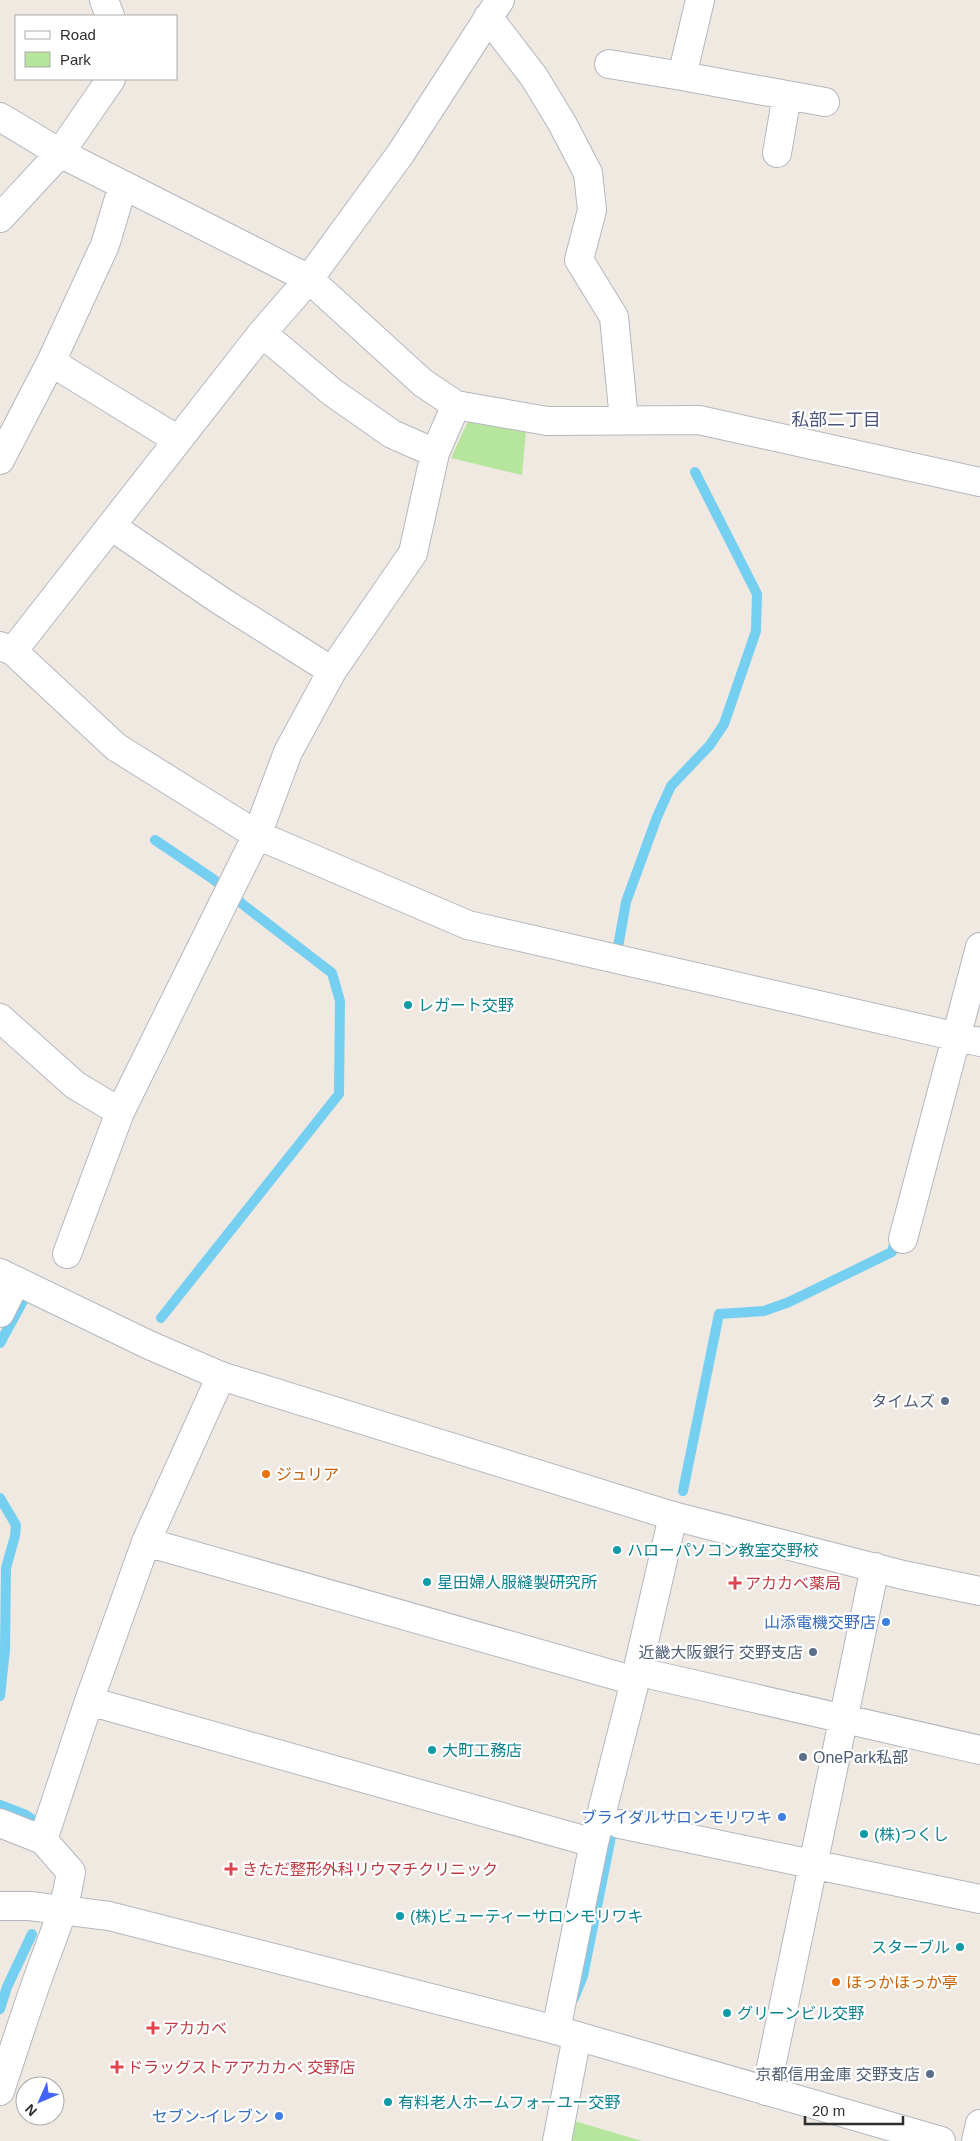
<svg xmlns="http://www.w3.org/2000/svg" width="980" height="2141" viewBox="0 0 980 2141" font-family="Helvetica,'Noto Sans JP',sans-serif">
	<style>
		.green { fill: #b6e59e }
		.lines { fill: none; stroke-linecap: round; stroke-linejoin: round }
		.stream { stroke: #75cff0; stroke-width: 10 }
		.minor-casing { stroke: #b4b7c1; stroke-width: 30 }
		.tertiary-casing { stroke: #b4b7c1; stroke-width: 30 }
		.minor { stroke: #fff; stroke-width: 28 }
		.tertiary { stroke: #fff; stroke-width: 28 }
		.culture-dot { fill: #0f9aa8; stroke: #fff; stroke-width: 2 }
		.service-dot { fill: #5c6f8a; stroke: #fff; stroke-width: 2 }
		.food-dot { fill: #e8710a; stroke: #fff; stroke-width: 2 }
		.health-dot { fill: #e0444e; stroke: #fff; stroke-width: 2 }
		.shop-dot { fill: #3f7fe0; stroke: #fff; stroke-width: 2 }
		.labels { text-anchor: middle; stroke-width: 4.5; stroke-linejoin: round; paint-order: stroke }
		.culture-label { font-size: 16px; fill: #0d838f; stroke: #fff; text-anchor: start }
		.service-label { font-size: 16px; fill: #4e5e75; stroke: #fff; text-anchor: end }
		.food-label { font-size: 16px; fill: #c56008; stroke: #fff; text-anchor: start }
		.health-label { font-size: 16px; fill: #be3a42; stroke: #fff; text-anchor: start }
		.shop-label { font-size: 16px; fill: #366cbe; stroke: #fff; text-anchor: end }
		.neighbourhood-label { font-size: 18px; fill: #4d5680; stroke: #fff }
	</style>
	<rect width="100%" height="100%" fill="#efe9e1"/>
	<!-- green -->
	<path class="green" d="M 469,419 L 526,431 L 522,475 L 451,458 Z
		M 564,2118 L 642,2141 L 560,2141 Z"/>
	<g class="lines">
		<!-- stream -->
		<path class="stream" d="M 155,840 L 213,879 L 246,907 L 332,973 L 340,1001 L 339,1094 L 161,1318
			M 618,947 L 626,902 L 657,817 L 671,786 L 710,745 L 724,724 L 756,631 L 757,594 L 695,472
			M 0,1343 L 23,1301
			M 683,1491 L 719,1314 L 764,1311 L 789,1302 L 892,1252 L 896,1236
			M 0,1498 L 16,1525 L 15,1536 L 6,1568 L 5,1650 L 0,1696
			M 0,1805 L 26,1815 L 39,1824
			M 574,1998 L 583,1976 L 614,1822
			M 0,2009 L 7,1987 L 32,1934"/>
		<defs>
			<path id="minor" d="M 104,0 L 110,16
				M 500,0 L 401,153 L 309,279 L 423,383 L 456,405 L 547,421 L 699,420 L 980,482
				M 700,0 L 682,76 L 825,102
				M 488,17 L 534,77 L 562,123 L 588,173 L 592,210 L 579,260 L 614,317 L 624,420
				M 609,64 L 682,76
				M 0,117 L 60,153 L 0,218
				M 777,153 L 787,95
				M 262,333 L 332,392 L 392,434 L 435,453
				M 51,362 L 178,440
				M 0,460 L 51,362 L 105,245 L 123,185
				M 111,526 L 221,601 L 332,671
				M 0,646 L 13,651 L 116,747 L 257,835 L 468,925 L 980,1042
				M 13,651 L 262,333 L 309,279 L 60,153 L 111,79
				M 0,1018 L 75,1085 L 120,1112
				M 903,1239 L 980,947
				M 67,1254 L 120,1112 L 257,835 L 288,752 L 332,671 L 413,553 L 435,453 L 456,405
				M 0,1313 L 16,1281
				M 146,1542 L 635,1681
				M 653,1675 L 980,1750
				M 89,1701 L 594,1843
				M 0,1823 L 43,1840
				M 620,1824 L 980,1899
				M 556,2030 L 594,1843 L 635,1681 L 673,1516
				M 0,2091 C 15,2046 29,2001 46,1956 C 57,1926 66,1905 71,1872 L 43,1840 L 89,1701 L 146,1542 L 221,1376
				M 766,2091 L 875,1567
				M 557,2141 L 577,2036
				M 976,2141 L 980,2124"/>
			<path id="tertiary" d="M 0,1273 L 149,1345 L 221,1376 L 673,1516 L 903,1575 L 980,1591
				M 0,1906 L 30,1906 L 109,1916 L 556,2030 L 941,2141"/>
		</defs>
		<!-- minor casing -->
		<use href="#minor" class="minor-casing"/>
		<!-- tertiary casing -->
		<use href="#tertiary" class="tertiary-casing"/>
		<!-- minor -->
		<use href="#minor" class="minor"/>
		<!-- tertiary -->
		<use href="#tertiary" class="tertiary"/>
	</g>
	<!-- markers -->
	<g class="culture-dot">
		<circle cx="408" cy="1005" r="5"/>
		<circle cx="617" cy="1550" r="5"/>
		<circle cx="427" cy="1582" r="5"/>
		<circle cx="432" cy="1750" r="5"/>
		<circle cx="864" cy="1834" r="5"/>
		<circle cx="400" cy="1916" r="5"/>
		<circle cx="960" cy="1947" r="5"/>
		<circle cx="727" cy="2013" r="5"/>
		<circle cx="388" cy="2102" r="5"/>
	</g>
	<g class="service-dot">
		<circle cx="945" cy="1401" r="5"/>
		<circle cx="813" cy="1652" r="5"/>
		<circle cx="803" cy="1757" r="5"/>
		<circle cx="930" cy="2074" r="5"/>
	</g>
	<g class="food-dot">
		<circle cx="266" cy="1474" r="5"/>
		<circle cx="836" cy="1982" r="5"/>
	</g>
	<g class="health-dot">
		<path d="M732.5 1575.5h5v5h5v5h-5v5h-5v-5h-5v-5h5z"/>
		<path d="M228.5 1861.5h5v5h5v5h-5v5h-5v-5h-5v-5h5z"/>
		<path d="M150.5 2020.5h5v5h5v5h-5v5h-5v-5h-5v-5h5z"/>
		<path d="M114.5 2059.5h5v5h5v5h-5v5h-5v-5h-5v-5h5z"/>
	</g>
	<g class="shop-dot">
		<circle cx="886" cy="1622" r="5"/>
		<circle cx="782" cy="1817" r="5"/>
		<circle cx="279" cy="2116" r="5"/>
	</g>
	<g class="labels">
		<!-- culture labels -->
		<g class="culture-label">
			<text x="418" y="1011">レガート交野</text>
			<text x="627" y="1556">ハローパソコン教室交野校</text>
			<text x="437" y="1588">星田婦人服縫製研究所</text>
			<text x="442" y="1756">大町工務店</text>
			<text x="874" y="1840">(株)つくし</text>
			<text x="410" y="1922">(株)ビューティーサロンモリワキ</text>
			<text x="950" y="1953" text-anchor="end">スターブル</text>
			<text x="737" y="2019">グリーンビル交野</text>
			<text x="398" y="2108">有料老人ホームフォーユー交野</text>
		</g>
		<!-- service labels -->
		<g class="service-label">
			<text x="935" y="1407">タイムズ</text>
			<text x="803" y="1658">近畿大阪銀行 交野支店</text>
			<text x="813" y="1763" text-anchor="start">OnePark私部</text>
			<text x="920" y="2080">京都信用金庫 交野支店</text>
		</g>
		<!-- food labels -->
		<g class="food-label">
			<text x="276" y="1480">ジュリア</text>
			<text x="846" y="1988">ほっかほっか亭</text>
		</g>
		<!-- health labels -->
		<g class="health-label">
			<text x="745" y="1589">アカカベ薬局</text>
			<text x="242" y="1875">きただ整形外科リウマチクリニック</text>
			<text x="163" y="2034">アカカベ</text>
			<text x="127" y="2073">ドラッグストアアカカベ 交野店</text>
		</g>
		<!-- shop labels -->
		<g class="shop-label">
			<text x="876" y="1628">山添電機交野店</text>
			<text x="772" y="1823">ブライダルサロンモリワキ</text>
			<text x="269" y="2122">セブン-イレブン</text>
		</g>
		<!-- neighbourhood labels -->
		<g class="neighbourhood-label">
			<text x="836" y="426">私部二丁目</text>
		</g>
	</g>
	<!-- legend -->
	<rect x="15" y="15" width="162" height="65" fill="#ffffff" stroke="#ababab"/>
	<rect x="25" y="31" width="25" height="8" fill="#ffffff" stroke="#ababab"/>
	<text x="60" y="40" font-size="15" fill="#2e2e2e">Road</text>
	<rect x="25" y="52" width="25" height="15" fill="#b6e59e" stroke="#ababab"/>
	<text x="60" y="65" font-size="15" fill="#2e2e2e">Park</text>
	<!-- north arrow -->
	<g transform="translate(40 2101) rotate(225)"><circle r="24" fill="#ffffff" stroke="#ababab"/>
	<path d="M0-4L9 19L0 12L-9 19Z" fill="#4264fb"/>
	<text y="-8" font-size="14" font-weight="bold" text-anchor="middle" fill="#2e2e2e">N</text>
	</g>
	<!-- scale -->
	<path d="M805 2116v8h98v-8" fill="none" stroke="#2e2e2e" stroke-width="2.5"/>
	<text x="812" y="2116" font-size="15" fill="#2e2e2e" stroke="#ffffff" stroke-width="4" paint-order="stroke">20 m</text>
</svg>
